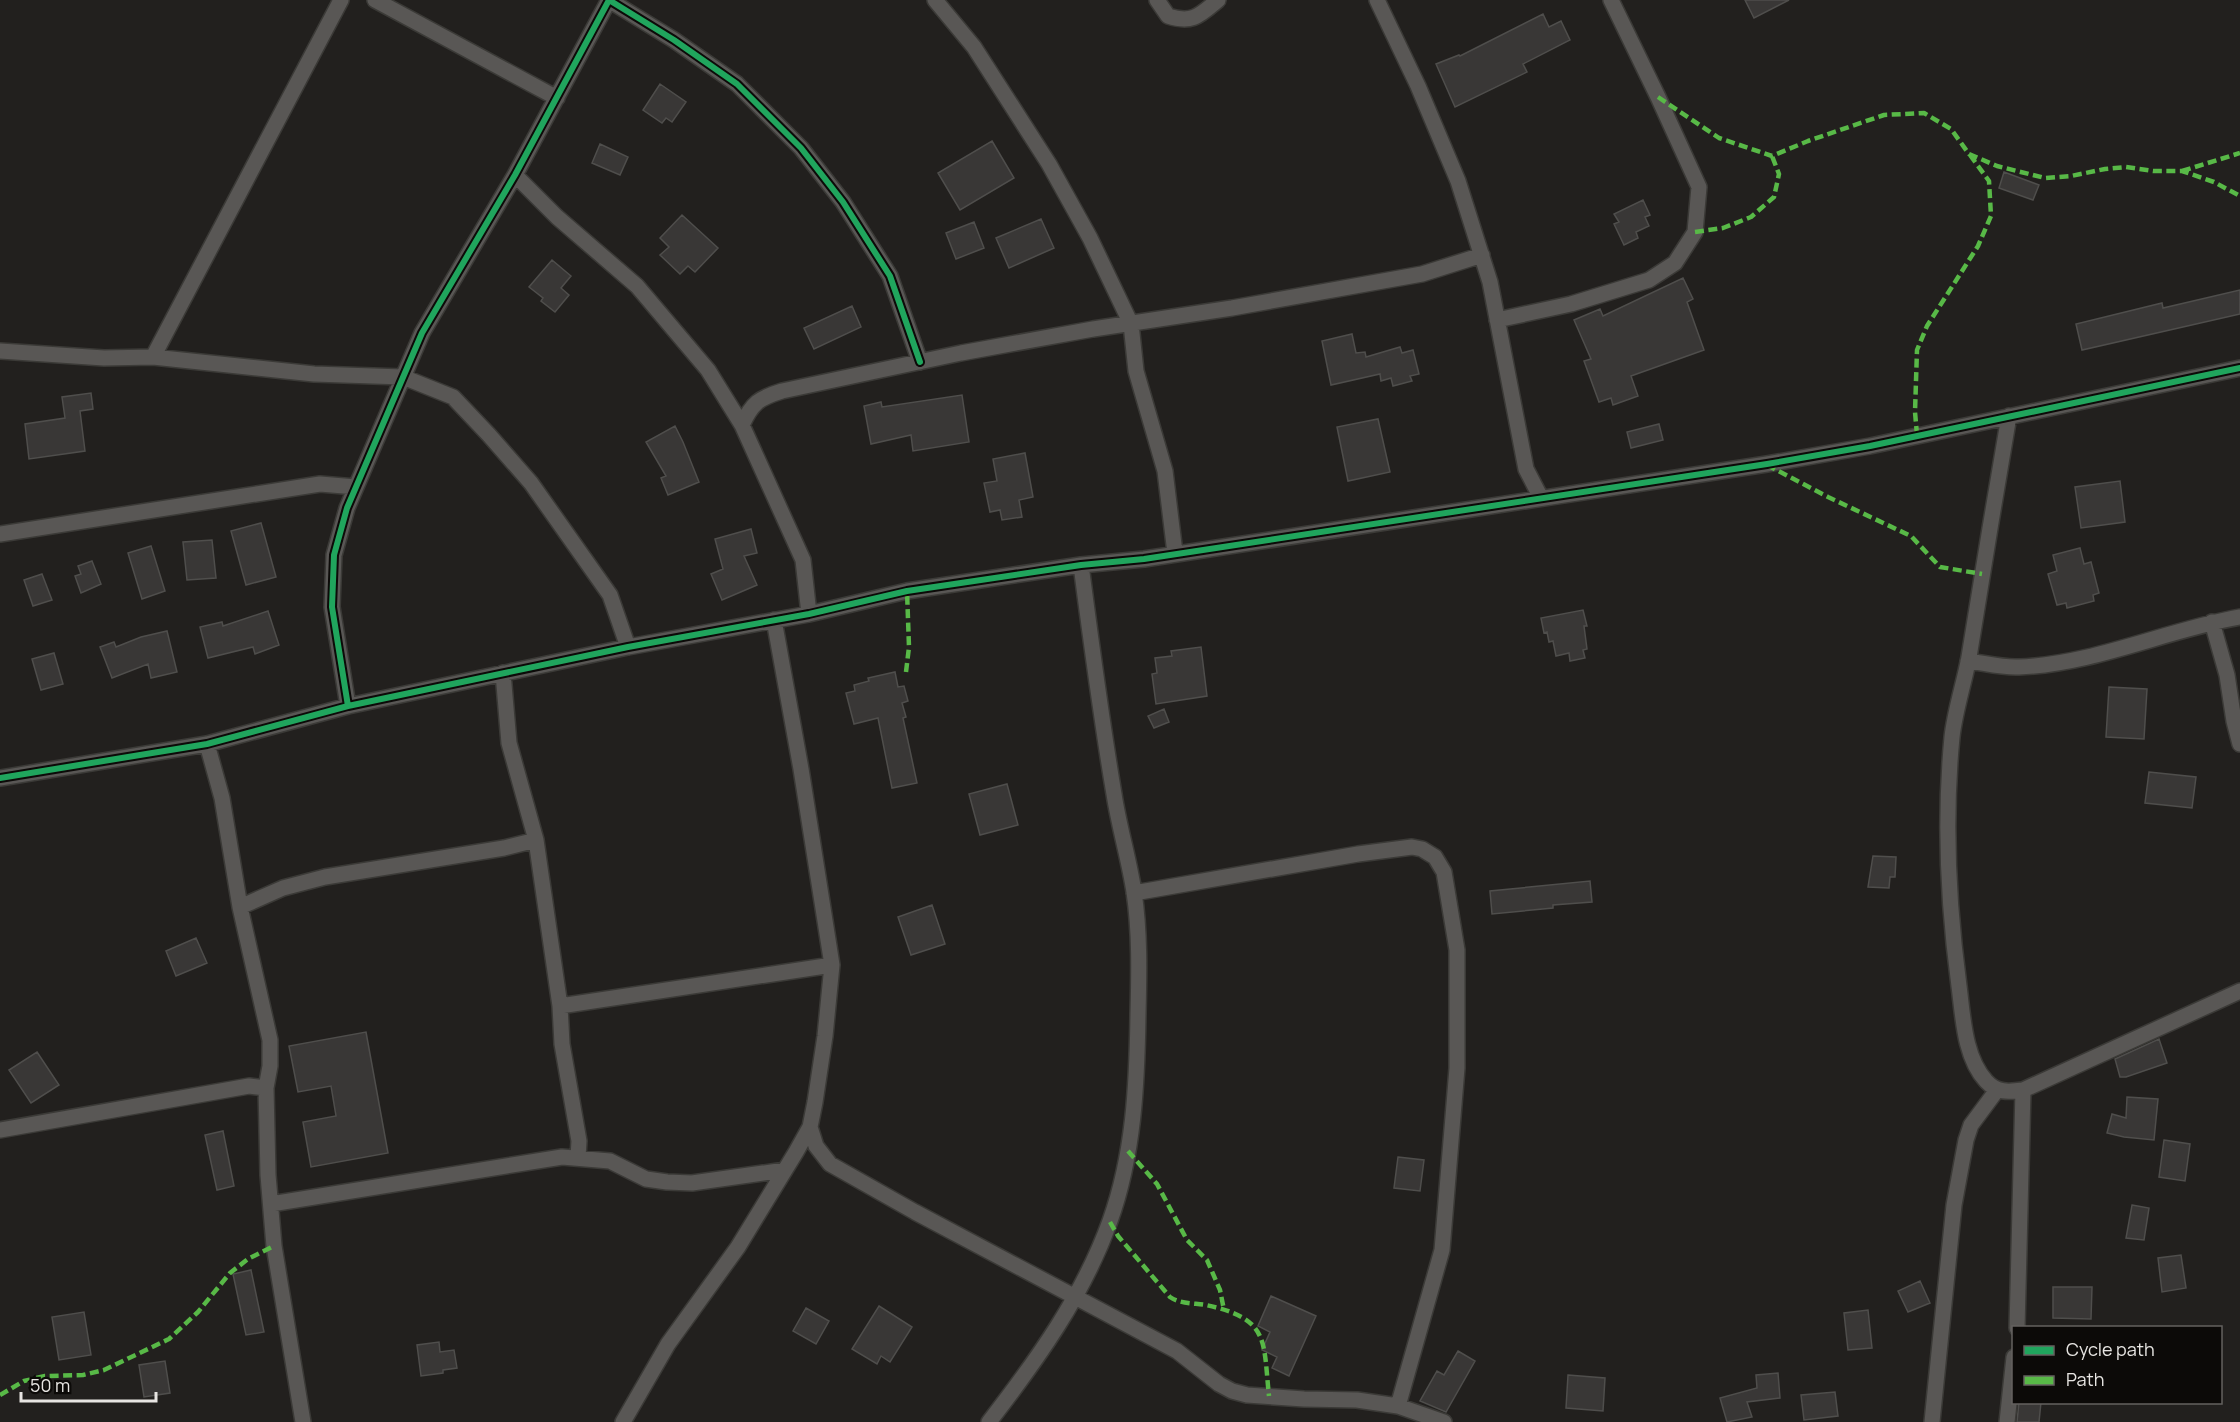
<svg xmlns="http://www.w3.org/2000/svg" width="2240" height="1422" viewBox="0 0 2240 1422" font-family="Manrope,sans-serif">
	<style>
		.building { fill: #393736; stroke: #4f4e4c; stroke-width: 1.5 }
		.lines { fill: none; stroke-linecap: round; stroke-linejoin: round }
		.street-casing { stroke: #3b3a37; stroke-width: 18 }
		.street { stroke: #595755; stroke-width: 15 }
		.quiet { stroke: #58b947; stroke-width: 4.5; stroke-dasharray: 9 4.5; stroke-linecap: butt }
		.cycleway-casing { stroke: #0c0a08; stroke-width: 10 }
		.cycleway { stroke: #20a55d; stroke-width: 6 }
	</style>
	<rect width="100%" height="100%" fill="#22201e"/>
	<!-- building -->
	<path class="building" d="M 1745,0 L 1789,0 L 1754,18 Z
		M 1543,14 L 1549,27 L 1561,21 L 1570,40 L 1523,64 L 1527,72 L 1455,107 L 1436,64 L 1459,55 L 1460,56 Z
		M 660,84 L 686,102 L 672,122 L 666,118 L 662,123 L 643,110 Z
		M 992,141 L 1014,178 L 960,210 L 938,173 Z
		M 600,144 L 628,157 L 620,175 L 592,163 Z
		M 2004,172 L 2039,185 L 2033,200 L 1999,188 Z
		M 1643,200 L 1650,215 L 1645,217 L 1649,226 L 1636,232 L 1638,238 L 1624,245 L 1614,224 L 1619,222 L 1614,214 Z
		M 682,215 L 718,248 L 695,272 L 688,266 L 680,274 L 660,255 L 669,247 L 660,238 Z
		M 1041,219 L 1054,248 L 1009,268 L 996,238 Z
		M 974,222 L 984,248 L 956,259 L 946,233 Z
		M 552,260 L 571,276 L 561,288 L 569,295 L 555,312 L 541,301 L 543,298 L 529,287 Z
		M 1683,278 L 1693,299 L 1687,302 L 1704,350 L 1631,376 L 1638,396 L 1613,405 L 1611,398 L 1599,402 L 1584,361 L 1591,359 L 1574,320 L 1600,309 L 1603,316 Z
		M 2240,290 L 2240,314 L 2082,350 L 2076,324 L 2162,303 L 2163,308 Z
		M 852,306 L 861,327 L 814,349 L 804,328 Z
		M 1352,334 L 1356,353 L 1365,352 L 1366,357 L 1400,347 L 1402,353 L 1413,350 L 1419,374 L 1410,376 L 1412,381 L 1393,386 L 1391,378 L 1381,381 L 1380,374 L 1331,385 L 1322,341 Z
		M 91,393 L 93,409 L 80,411 L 85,451 L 29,459 L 25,424 L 65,418 L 62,397 Z
		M 962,395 L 969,442 L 913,451 L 911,435 L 871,444 L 864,406 L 881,402 L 882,407 Z
		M 1378,419 L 1390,472 L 1348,481 L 1337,427 Z
		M 1659,424 L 1663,440 L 1631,448 L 1627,432 Z
		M 675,426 L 683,442 L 699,482 L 668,495 L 661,478 L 666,476 L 646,442 Z
		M 1025,453 L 1033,497 L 1019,500 L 1022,517 L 1002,520 L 1000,510 L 990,512 L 984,483 L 997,481 L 993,459 Z
		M 2120,481 L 2125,522 L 2081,528 L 2075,487 Z
		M 261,523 L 276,577 L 246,585 L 231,531 Z
		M 751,529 L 757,553 L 744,556 L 757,585 L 722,600 L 711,574 L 723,569 L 715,539 Z
		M 212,540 L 216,578 L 187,580 L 183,542 Z
		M 151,546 L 165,591 L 142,599 L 128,553 Z
		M 2080,548 L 2084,564 L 2091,562 L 2099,593 L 2093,595 L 2094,601 L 2067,608 L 2066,603 L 2057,605 L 2048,574 L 2057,571 L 2053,555 Z
		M 92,561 L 101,584 L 81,593 L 75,576 L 81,574 L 78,566 Z
		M 42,574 L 52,600 L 33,606 L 24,580 Z
		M 1583,610 L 1587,626 L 1584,626 L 1587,649 L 1583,650 L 1585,658 L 1570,661 L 1569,653 L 1556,656 L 1553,641 L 1549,642 L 1547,632 L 1544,633 L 1541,618 Z
		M 268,611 L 279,645 L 255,654 L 253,647 L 208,658 L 200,627 L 222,622 L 223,626 Z
		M 167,631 L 177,672 L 151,678 L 148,664 L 112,678 L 100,647 L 114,642 L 116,647 L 141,637 Z
		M 1201,647 L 1207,696 L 1156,704 L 1152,674 L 1157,673 L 1155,658 L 1172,656 L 1171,651 Z
		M 54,653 L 63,684 L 41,690 L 32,659 Z
		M 895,672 L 898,687 L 904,686 L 908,701 L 902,703 L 906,717 L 903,718 L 917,783 L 892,788 L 878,718 L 854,724 L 846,693 L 855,691 L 854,685 L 869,681 L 868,678 Z
		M 2109,687 L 2147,689 L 2144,739 L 2106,737 Z
		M 1164,709 L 1169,722 L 1154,728 L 1148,716 Z
		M 2149,772 L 2196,777 L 2192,808 L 2145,803 Z
		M 1007,784 L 1018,825 L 980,835 L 969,794 Z
		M 1873,856 L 1896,857 L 1895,877 L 1890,877 L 1889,888 L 1868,887 Z
		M 1590,881 L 1592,902 L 1553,905 L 1553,908 L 1492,914 L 1490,891 Z
		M 932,905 L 945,944 L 911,955 L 898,917 Z
		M 196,938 L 207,963 L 176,976 L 166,951 Z
		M 366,1032 L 388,1153 L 311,1167 L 303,1122 L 336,1116 L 331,1086 L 298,1092 L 289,1046 Z
		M 2159,1039 L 2167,1063 L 2126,1077 L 2120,1077 L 2115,1059 Z
		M 37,1052 L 59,1085 L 31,1103 L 9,1070 Z
		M 2127,1097 L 2158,1099 L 2154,1140 L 2124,1137 L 2107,1133 L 2112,1114 L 2126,1118 Z
		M 223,1131 L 234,1186 L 217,1190 L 205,1135 Z
		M 2164,1140 L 2190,1144 L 2185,1181 L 2159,1177 Z
		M 1398,1157 L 1424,1160 L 1420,1191 L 1394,1188 Z
		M 2132,1205 L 2149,1208 L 2144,1240 L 2126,1238 Z
		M 2181,1255 L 2186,1288 L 2162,1292 L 2158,1258 Z
		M 251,1270 L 264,1332 L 246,1335 L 233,1274 Z
		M 1920,1281 L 1930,1303 L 1908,1312 L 1898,1291 Z
		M 2053,1287 L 2092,1287 L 2091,1319 L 2053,1318 Z
		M 1271,1296 L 1316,1316 L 1289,1376 L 1272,1368 L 1277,1357 L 1262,1350 L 1270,1332 L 1258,1326 Z
		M 879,1306 L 912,1327 L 890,1362 L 881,1356 L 877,1364 L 852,1349 Z
		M 806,1308 L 829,1321 L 816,1344 L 793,1331 Z
		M 1868,1310 L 1872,1348 L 1848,1350 L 1844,1313 Z
		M 84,1312 L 91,1355 L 59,1360 L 52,1317 Z
		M 439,1342 L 440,1352 L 454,1350 L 457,1368 L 443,1370 L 443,1373 L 421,1376 L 417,1345 Z
		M 1458,1351 L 1475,1361 L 1446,1412 L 1420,1401 L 1437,1371 L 1444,1375 Z
		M 165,1361 L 170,1393 L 144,1397 L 139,1365 Z
		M 1778,1373 L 1780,1398 L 1747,1402 L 1752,1417 L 1727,1422 L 1720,1398 L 1757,1388 L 1756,1375 Z
		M 1568,1375 L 1605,1378 L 1603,1411 L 1566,1408 Z
		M 1835,1392 L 1838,1416 L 1804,1420 L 1801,1395 Z
		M 2019,1402 L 2041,1402 L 2039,1422 L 2017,1422 Z"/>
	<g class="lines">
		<defs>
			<path id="street" d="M 375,0 L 557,98
				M 935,0 L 974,47 L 1049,164 L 1090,238 L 1131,324 L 1136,371 L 1165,471 L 1175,553
				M 1157,0 L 1168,16 C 1193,24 1200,15 1218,0
				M 1377,0 L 1418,86 L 1458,181 L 1490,282 L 1526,469 L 1541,498
				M 515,175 L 557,217 L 637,286 L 708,370 L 742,425 L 803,560 L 809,614
				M 1497,320 L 1571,304 L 1649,280 L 1675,263 L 1695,232 L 1699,187 L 1658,97 L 1611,0
				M 0,351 L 104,358 L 153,357 L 314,374 L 403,377 L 453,397 L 489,435 L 531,483 L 610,595 L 628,647
				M 153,357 L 341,0
				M 2009,416 C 1995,496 1982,577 1969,657 C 1964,684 1955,710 1952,737 C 1944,820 1948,904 1959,986 C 1963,1016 1964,1057 1986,1081 C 1997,1093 2008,1092 2023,1090 L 2240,991
				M 742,425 C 752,403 759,398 782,391 L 961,353 L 1093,329 L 1232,308 L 1422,274 L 1482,255
				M 0,534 L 320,484 L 356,487
				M 2212,622 L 2227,675 L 2234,721 L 2240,744
				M 1968,661 C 1984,663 2003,668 2019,667 C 2095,664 2166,630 2240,617
				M 503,673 L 509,743 L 536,840 L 560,1006 L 562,1044 L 579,1141 L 578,1157
				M 348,706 L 332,607 L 334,555 L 347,508 L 422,333 L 515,175 L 609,0 L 674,40 L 737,84 L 801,148 L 843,202 L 890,276 L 920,362
				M 207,744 L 222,798 L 240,907 L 270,1040 L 270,1066 L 266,1088 L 268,1175 L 274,1246 L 303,1422
				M 0,778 L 207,744 L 348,706 L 628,647 L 809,614 L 907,591 L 1081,565 L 1144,559 L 1767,464 L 1870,446 L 2240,368
				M 1134,893 L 1358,854 L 1412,847 L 1422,849 L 1435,857 L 1444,872 L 1457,950 L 1457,1068 L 1442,1250 L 1398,1406
				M 240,907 L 283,888 L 325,877 L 504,848 L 536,840
				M 560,1006 L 832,965
				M 810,1127 L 816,1146 L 830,1164 L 915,1212 L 1177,1351 L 1219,1384 L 1232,1391 L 1247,1395 L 1304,1399 L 1357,1400 L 1398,1406 L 1444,1422
				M 0,1130 L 249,1086 L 266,1088
				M 271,1204 L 562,1157 L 610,1161 L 646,1179 L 667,1182 L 692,1183 L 785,1170
				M 2017,1328 L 2023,1090
				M 623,1422 L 668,1344 L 738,1247 L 796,1152 L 810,1127 L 815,1102 L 825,1036 L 832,965 L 801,769 L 774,620
				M 989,1422 C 1037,1360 1083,1296 1110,1221 C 1134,1154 1137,1084 1138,1014 C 1139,974 1140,932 1134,892 C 1129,859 1119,827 1114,794 C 1101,718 1091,641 1081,565
				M 1932,1422 L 1954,1205 L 1966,1140 L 1971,1125 L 1997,1090
				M 2007,1422 L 2014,1357"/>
		</defs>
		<!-- street casing -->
		<use href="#street" class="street-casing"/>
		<!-- street -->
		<use href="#street" class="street"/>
		<!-- quiet -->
		<path class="quiet" d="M 1658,97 L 1719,138 L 1772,156 L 1808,141 L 1884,115 L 1924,113 L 1951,129 L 1969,154 L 1997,166 L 2045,178 L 2071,176 L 2105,169 L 2126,167 L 2153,171 L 2182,171 L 2214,182 L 2240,196
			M 2182,171 L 2240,153
			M 1695,232 L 1723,228 L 1751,217 L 1774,197 L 1779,174 L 1772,156
			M 1917,435 L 1915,412 L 1917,350 L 1927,326 L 1978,246 L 1991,216 L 1989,181 L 1970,155
			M 1767,465 L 1828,497 L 1911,536 L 1940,567 L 1982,574
			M 906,672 L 909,647 L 907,591
			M 1128,1151 L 1157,1184 L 1187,1240 L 1207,1260 L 1220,1290 L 1224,1310
			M 1110,1222 L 1118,1236 L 1170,1297 C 1180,1304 1194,1303 1206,1305 C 1270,1319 1263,1340 1269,1396
			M 0,1395 L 24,1381 L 45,1376 L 83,1375 L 104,1370 L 169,1339 L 198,1312 L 230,1273 L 248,1259 L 274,1246"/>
		<defs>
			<path id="cycleway" d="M 348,706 L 332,607 L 334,555 L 347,508 L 422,333 L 515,175 L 609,0 L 674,40 L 737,84 L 801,148 L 843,202 L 890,276 L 920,362
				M 0,778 L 207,744 L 348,706 L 628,647 L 809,614 L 907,591 L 1081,565 L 1144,559 L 1767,464 L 1870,446 L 2240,368"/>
		</defs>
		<!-- cycleway casing -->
		<use href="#cycleway" class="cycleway-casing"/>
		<!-- cycleway -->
		<use href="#cycleway" class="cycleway"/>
	</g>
	<!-- legend -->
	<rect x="2012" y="1326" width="210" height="78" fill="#0c0a08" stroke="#64625f" stroke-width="1.5"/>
	<rect x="2024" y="1346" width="30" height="9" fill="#20a55d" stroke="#64625f" stroke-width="1.5"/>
	<text x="2066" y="1356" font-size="18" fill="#e7e5e2">Cycle path</text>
	<rect x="2024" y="1376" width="30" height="9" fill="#58b947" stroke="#64625f" stroke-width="1.5"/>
	<text x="2066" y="1386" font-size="18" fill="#e7e5e2">Path</text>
	<!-- scale -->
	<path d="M21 1392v9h135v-9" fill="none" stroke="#e7e5e2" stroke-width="3"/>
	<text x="30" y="1392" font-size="18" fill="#e7e5e2" stroke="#0c0a08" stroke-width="4.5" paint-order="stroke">50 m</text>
</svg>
